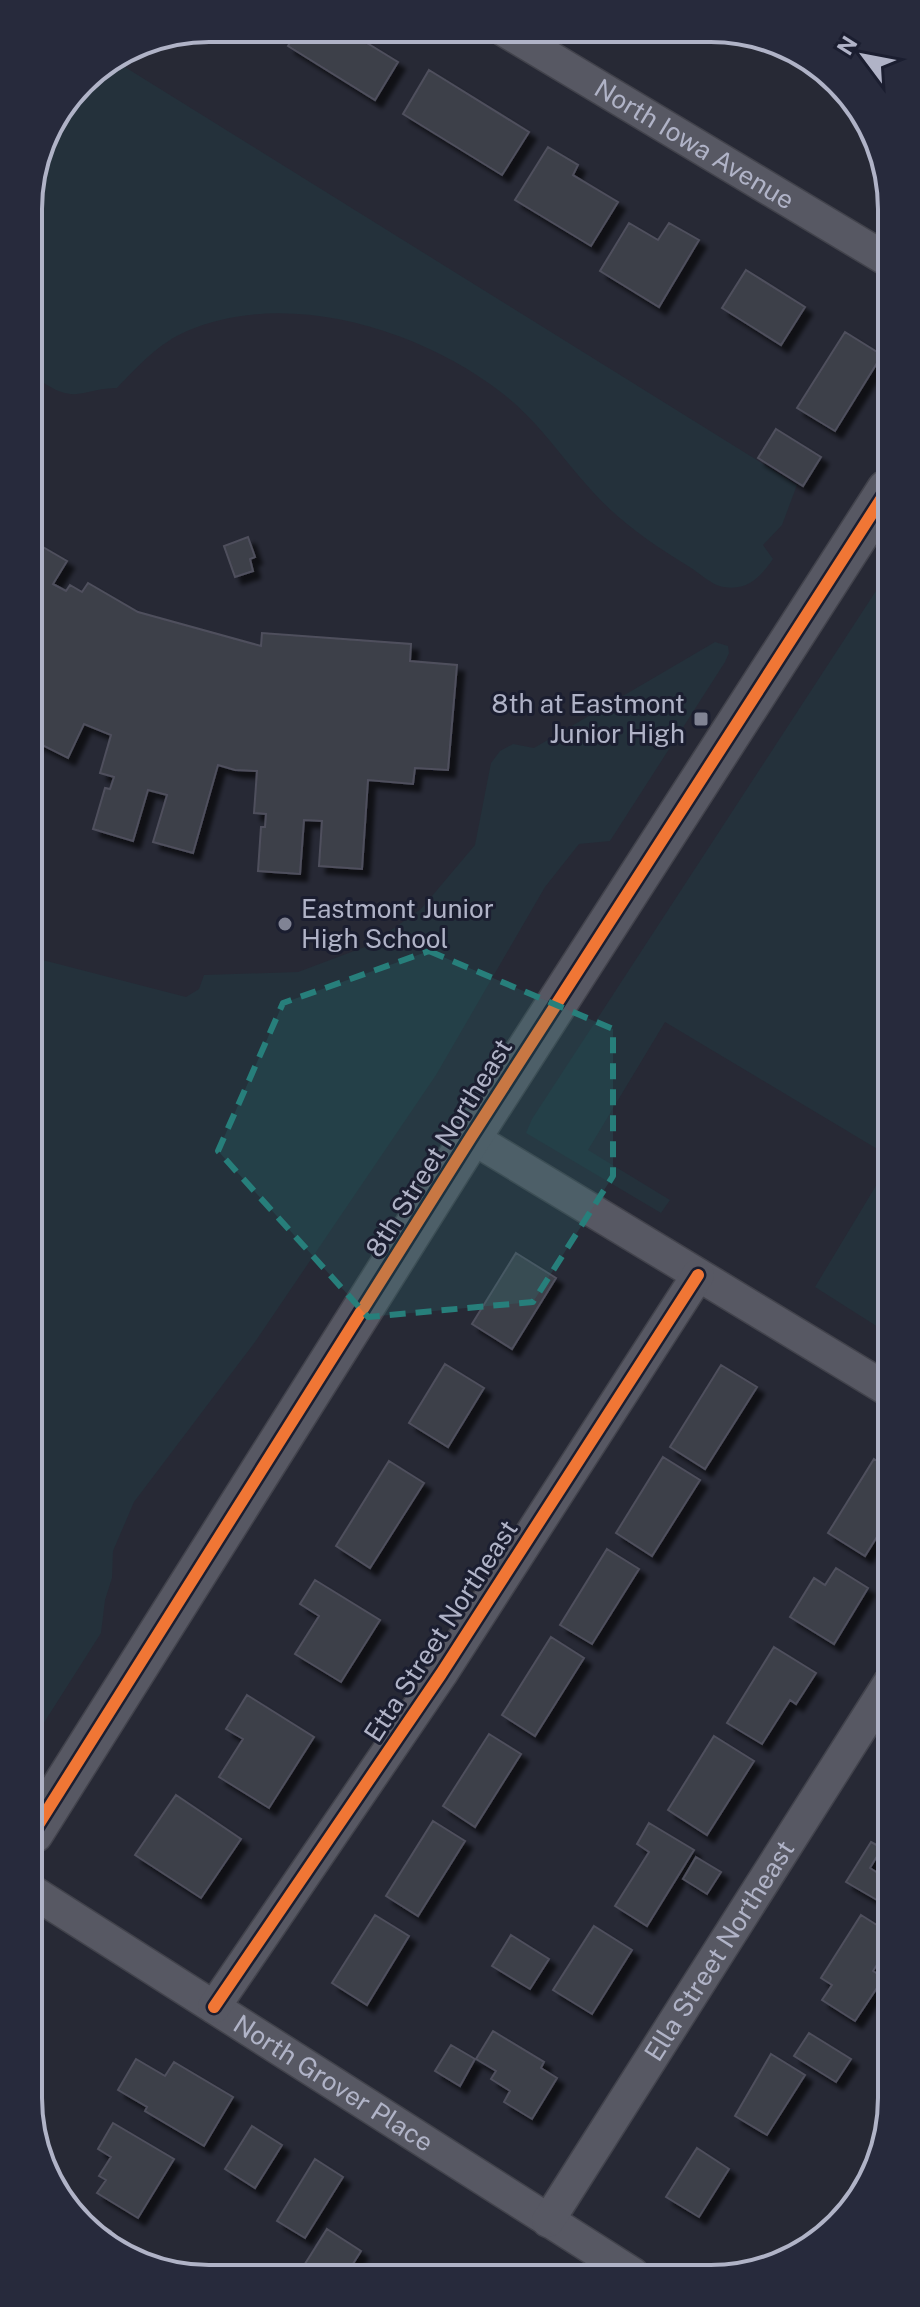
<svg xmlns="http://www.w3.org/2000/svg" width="920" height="2307" viewBox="0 0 920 2307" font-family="'Public Sans',sans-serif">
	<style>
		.green { fill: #24313b }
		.building { fill: #3d3f4a; stroke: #4f505d; stroke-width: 2; filter: url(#shadow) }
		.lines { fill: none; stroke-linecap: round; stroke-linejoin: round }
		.minor-casing { stroke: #42434c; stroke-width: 35 }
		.tertiary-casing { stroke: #42434c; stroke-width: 43 }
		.minor { stroke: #575863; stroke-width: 32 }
		.tertiary { stroke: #575863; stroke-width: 40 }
		.cycleway-casing { stroke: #1b1e30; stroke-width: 17 }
		.cycleway { stroke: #f07635; stroke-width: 12 }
		.marked { fill: #277f7b; fill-opacity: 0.2; stroke: #277f7b; stroke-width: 6; stroke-dasharray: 16 10; stroke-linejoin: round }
		.poi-dot { fill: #808394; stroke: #1b1e30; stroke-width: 3 }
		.labels { text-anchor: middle; stroke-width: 6; stroke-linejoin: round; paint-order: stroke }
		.street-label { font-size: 26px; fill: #b0b3c7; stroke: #1b1e30 }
		.poi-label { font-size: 26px; fill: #b0b3c7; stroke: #1b1e30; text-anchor: end }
		.rim { fill: none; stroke: #b0b3c7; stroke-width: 4 }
	</style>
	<defs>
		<filter id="shadow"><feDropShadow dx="7" dy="7" stdDeviation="2" flood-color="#0009"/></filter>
	</defs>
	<rect width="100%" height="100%" fill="#272935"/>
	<!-- green -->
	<path class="green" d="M 112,59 L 797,485 L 782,525 L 763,545 L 773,559 C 761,576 748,591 724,587 C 713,586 698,572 688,566 C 652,544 620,522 592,491 C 561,457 539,422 502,393 C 420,329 287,288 187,331 C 159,343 138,366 117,388 C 101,388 92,392 77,394 C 60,396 42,382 29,372 L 28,197 L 46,129 L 89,73 Z
		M 887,574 L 889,1156 L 665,1022 L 588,1150 L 670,1200 L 661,1213 L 526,1133 L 532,1119 Z
		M 715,642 L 728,646 L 729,653 L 725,662 L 610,841 L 579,844 L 545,887 L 436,1075 L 255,1342 L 134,1502 L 113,1551 L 112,1578 L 105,1600 L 101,1633 L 33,1740 L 31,957 L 186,997 L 199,989 L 204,975 L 298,972 L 370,945 L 421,909 L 475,845 L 491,763 L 500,751 L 513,744 L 534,748 Z
		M 889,1164 L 889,1334 L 815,1287 Z"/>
	<!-- building -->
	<path class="building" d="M 299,29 L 344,29 L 398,62 L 375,100 L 288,46 Z
		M 429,70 L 529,132 L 502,175 L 403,114 Z
		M 548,147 L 578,165 L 573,175 L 618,202 L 591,246 L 515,200 Z
		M 629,223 L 658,240 L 669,223 L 699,240 L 659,307 L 600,271 Z
		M 746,270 L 805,307 L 781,345 L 722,308 Z
		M 845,332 L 882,355 L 835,431 L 797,408 Z
		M 776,429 L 821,457 L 803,486 L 758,458 Z
		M 248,537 L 255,557 L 250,559 L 253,571 L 235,577 L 224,546 Z
		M 36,543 L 67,561 L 53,584 L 66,591 L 70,585 L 82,592 L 88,583 L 138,612 L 261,646 L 262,633 L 411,644 L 410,661 L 457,665 L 448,770 L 415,768 L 413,784 L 368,780 L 362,869 L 319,866 L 322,821 L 304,820 L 300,874 L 258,871 L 261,827 L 265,827 L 266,814 L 254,813 L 257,771 L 235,770 L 218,765 L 193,853 L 153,842 L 167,795 L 148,790 L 133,841 L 93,829 L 105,788 L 110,789 L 114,777 L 100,773 L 111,735 L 84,724 L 68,758 L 30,739 L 29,554 Z
		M 516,1253 L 556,1278 L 512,1349 L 472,1324 Z
		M 445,1364 L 484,1388 L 448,1447 L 409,1423 Z
		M 721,1365 L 757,1387 L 705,1469 L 670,1447 Z
		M 663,1457 L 700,1480 L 652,1556 L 616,1533 Z
		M 874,1459 L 890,1469 L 890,1516 L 865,1556 L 828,1533 Z
		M 389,1461 L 424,1483 L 370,1568 L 336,1546 Z
		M 607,1549 L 639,1569 L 592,1644 L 560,1625 Z
		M 836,1568 L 868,1588 L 834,1644 L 790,1617 L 814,1578 L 825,1585 Z
		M 315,1580 L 380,1620 L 341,1682 L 295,1654 L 319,1616 L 300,1604 Z
		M 551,1637 L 584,1658 L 535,1736 L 502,1715 Z
		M 774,1647 L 816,1673 L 796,1704 L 790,1700 L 762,1744 L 727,1723 Z
		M 247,1695 L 314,1737 L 269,1808 L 219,1777 L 243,1739 L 226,1729 Z
		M 489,1734 L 521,1754 L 475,1827 L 443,1806 Z
		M 714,1736 L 754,1761 L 707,1835 L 668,1810 Z
		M 176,1795 L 241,1839 L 201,1898 L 135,1855 Z
		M 433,1821 L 465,1841 L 418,1916 L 386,1896 Z
		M 649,1823 L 694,1850 L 647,1926 L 615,1906 L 649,1852 L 637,1844 Z
		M 871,1842 L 882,1848 L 870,1868 L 889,1880 L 877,1900 L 846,1882 Z
		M 696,1857 L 721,1872 L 707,1894 L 683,1879 Z
		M 375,1915 L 409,1936 L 367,2005 L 332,1983 Z
		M 861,1915 L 891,1934 L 891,1943 L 873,1971 L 890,1982 L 883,1992 L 877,1988 L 855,2021 L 822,2000 L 832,1985 L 821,1978 Z
		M 594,1926 L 632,1950 L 592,2014 L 553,1990 Z
		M 511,1935 L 549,1959 L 530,1989 L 492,1966 Z
		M 493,2031 L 544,2062 L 541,2068 L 557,2078 L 532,2119 L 504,2102 L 510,2091 L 491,2079 L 496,2071 L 476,2059 Z
		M 809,2033 L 851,2059 L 836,2082 L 794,2056 Z
		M 451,2045 L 475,2059 L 460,2086 L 435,2071 Z
		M 771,2054 L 805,2075 L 767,2135 L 735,2116 Z
		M 136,2059 L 165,2076 L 174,2062 L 233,2097 L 204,2146 L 145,2111 L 147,2107 L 118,2090 Z
		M 113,2123 L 174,2159 L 138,2218 L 97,2193 L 106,2180 L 99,2176 L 111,2157 L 98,2149 Z
		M 252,2126 L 282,2145 L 255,2188 L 225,2169 Z
		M 697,2148 L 729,2169 L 699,2217 L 666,2197 Z
		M 315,2159 L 343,2177 L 305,2238 L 277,2221 Z
		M 69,2205 L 111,2231 L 106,2239 L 81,2226 Z
		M 327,2229 L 361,2251 L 346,2275 L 298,2275 Z"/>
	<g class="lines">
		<defs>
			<g id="minor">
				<path id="s1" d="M 504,30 L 886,259"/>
				<path d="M 471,1137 L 890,1391"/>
				<path id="s2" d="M 33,1892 L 633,2274"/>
				<path d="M 214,2007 L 441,1674 L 698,1275"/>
				<path id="s3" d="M 548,2221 L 890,1682"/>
			</g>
			<path id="tertiary" d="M 33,1833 L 471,1137 L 887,490"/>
		</defs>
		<!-- minor casing -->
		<use href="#minor" class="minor-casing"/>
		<!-- tertiary casing -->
		<use href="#tertiary" class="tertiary-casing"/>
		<!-- minor -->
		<use href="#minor" class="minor"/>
		<!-- tertiary -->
		<use href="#tertiary" class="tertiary"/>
		<defs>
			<path id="cycleway" d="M 33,1833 L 471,1137 L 887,490
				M 214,2007 L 441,1674 L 698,1275"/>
		</defs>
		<!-- cycleway casing -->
		<use href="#cycleway" class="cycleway-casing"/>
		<!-- cycleway -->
		<use href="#cycleway" class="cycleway"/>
	</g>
	<!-- marked area -->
	<path class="marked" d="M 429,951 L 613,1029 L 613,1176 L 533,1302 L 368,1317 L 218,1151 L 283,1003 Z"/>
	<!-- markers -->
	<g class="poi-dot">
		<rect x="693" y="711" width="16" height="16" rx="4"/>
		<circle cx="285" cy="924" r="8"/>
	</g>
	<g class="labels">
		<!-- street labels -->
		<g class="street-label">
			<text dy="9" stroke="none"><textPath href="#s1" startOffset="222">North Iowa Avenue</textPath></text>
			<text transform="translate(439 1148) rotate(-58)" y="9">8th Street Northeast</text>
			<text transform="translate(441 1631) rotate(-57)" y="9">Etta Street Northeast</text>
			<text dy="9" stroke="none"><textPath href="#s3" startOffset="320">Ella Street Northeast</textPath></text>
			<text dy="9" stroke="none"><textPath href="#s2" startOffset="356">North Grover Place</textPath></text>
		</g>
		<!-- poi labels -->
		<g class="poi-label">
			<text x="685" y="713">8th at Eastmont<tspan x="685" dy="30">Junior High</tspan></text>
			<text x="301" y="918" text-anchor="start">Eastmont Junior<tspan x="301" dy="30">High School</tspan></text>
		</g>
	</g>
	<!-- crop -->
	<path d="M0 0H920V2307H0ZM209 42H711A167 167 0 0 1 878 209V2098A167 167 0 0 1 711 2265H209A167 167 0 0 1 42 2098V209A167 167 0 0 1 209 42Z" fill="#272a3c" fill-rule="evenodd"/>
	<path class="rim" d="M209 42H711A167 167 0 0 1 878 209V2098A167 167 0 0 1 711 2265H209A167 167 0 0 1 42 2098V209A167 167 0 0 1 209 42Z"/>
	<!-- north arrow -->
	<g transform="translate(864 56) rotate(302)" stroke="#1b1e30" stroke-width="6" paint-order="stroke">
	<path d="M0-6L14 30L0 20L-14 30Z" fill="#b0b3c7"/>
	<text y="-12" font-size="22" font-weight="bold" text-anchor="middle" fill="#b0b3c7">N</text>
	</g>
</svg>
